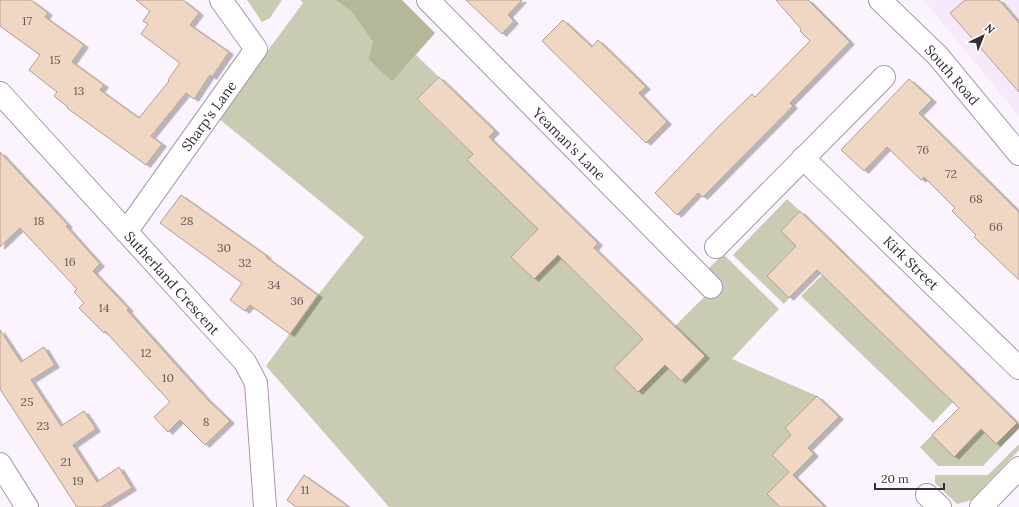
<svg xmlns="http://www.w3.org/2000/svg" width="1019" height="507" viewBox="0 0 1019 507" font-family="Lora,serif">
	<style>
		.built { fill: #f7e9fc }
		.green { fill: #c9ccb2 }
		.forest { fill: #b4b898 }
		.building { fill: #f0d7c4; stroke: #b49d8a; filter: url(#shadow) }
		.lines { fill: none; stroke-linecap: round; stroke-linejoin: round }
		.minor-casing { stroke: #a997ae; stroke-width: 24 }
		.tertiary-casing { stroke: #a997ae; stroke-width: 24 }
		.minor { stroke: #fff; stroke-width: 22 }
		.tertiary { stroke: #fff; stroke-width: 22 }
		.labels { text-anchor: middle; stroke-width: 3; stroke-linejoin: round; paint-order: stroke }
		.number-label { font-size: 12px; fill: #64585a }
		.street-label { font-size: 14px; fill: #352e37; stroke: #fff }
	</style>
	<defs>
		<filter id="shadow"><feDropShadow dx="4.5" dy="2.5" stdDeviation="0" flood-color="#0004"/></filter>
	</defs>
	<rect width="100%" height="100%" fill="#fbf4fe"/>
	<!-- built -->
	<path class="built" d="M 923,0 L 1019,0 L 1019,116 L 924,1 Z"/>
	<!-- green -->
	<path class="green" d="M 247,0 L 282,0 L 270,18 L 262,22 Z
		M 300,0 L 335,0 L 351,11 L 373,42 L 368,59 L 392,82 L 416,55 L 439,77 L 417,100 L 473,154 L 467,160 L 538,229 L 511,257 L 534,279 L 562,251 L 577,265 L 573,270 L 643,339 L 614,368 L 638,392 L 665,365 L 681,381 L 705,356 L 675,326 L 720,281 L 708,269 L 723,254 L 779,309 L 732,359 L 817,396 L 785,428 L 791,435 L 772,455 L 789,472 L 767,494 L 780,507 L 389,507 L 266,366 L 318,295 L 364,237 L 218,118 L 303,3 Z
		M 787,199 L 800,211 L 781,231 L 802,252 L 791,251 L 767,276 L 789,298 L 784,304 L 733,255 Z
		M 822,275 L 953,402 L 933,423 L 801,296 Z
		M 1017,423 L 1019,425 L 1019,428 L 983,466 L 938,466 L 920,447 L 932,435 L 954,457 L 975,424 L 996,444 Z
		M 1019,444 L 1019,450 L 972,500 L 957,504 L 935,483 L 935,475 L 988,475 Z"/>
	<!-- forest -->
	<path class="forest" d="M 335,0 L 402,0 L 435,33 L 392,82 L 368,59 L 373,42 L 351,11 Z"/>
	<!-- building -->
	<path class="building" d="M 0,0 L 31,0 L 48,13 L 45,17 L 84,45 L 72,62 L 104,85 L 100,90 L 139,118 L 169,81 L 168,80 L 180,63 L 141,34 L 148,24 L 143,21 L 150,11 L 136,0 L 183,0 L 199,13 L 190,25 L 229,52 L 212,77 L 210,75 L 194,99 L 186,93 L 151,136 L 162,144 L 146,165 L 67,108 L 68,107 L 54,96 L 57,92 L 29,70 L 40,55 L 0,26 Z
		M 466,0 L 522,0 L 508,15 L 514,21 L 502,34 Z
		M 776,0 L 808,0 L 850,42 L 790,103 L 793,106 L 703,197 L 698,193 L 677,215 L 655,193 L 717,128 L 752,94 L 755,97 L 810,41 L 800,31 L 801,29 Z
		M 965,0 L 999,0 L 1019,23 L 1019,92 L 950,13 Z
		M 563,20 L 592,47 L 598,40 L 646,87 L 639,93 L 667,122 L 646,143 L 542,41 Z
		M 439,77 L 495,131 L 489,137 L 598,243 L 594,248 L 705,356 L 681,381 L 665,365 L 638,392 L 614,368 L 643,339 L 558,255 L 534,279 L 511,257 L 538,229 L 467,160 L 473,154 L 417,99 Z
		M 909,79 L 932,100 L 919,113 L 1019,212 L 1019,280 L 974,237 L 976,235 L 952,211 L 955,208 L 924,177 L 921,180 L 887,147 L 864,171 L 841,150 Z
		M 0,152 L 68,225 L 66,226 L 100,264 L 93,271 L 129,309 L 127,310 L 135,319 L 207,399 L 230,421 L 205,445 L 180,420 L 168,432 L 154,417 L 170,402 L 105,331 L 104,333 L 79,308 L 84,303 L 74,292 L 77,289 L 20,228 L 0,247 Z
		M 181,195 L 267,256 L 266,257 L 318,295 L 290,334 L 250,305 L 245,311 L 230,300 L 242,283 L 160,223 Z
		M 800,211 L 1017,423 L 996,444 L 981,429 L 954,457 L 932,435 L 959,408 L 817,270 L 789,298 L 767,276 L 796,246 L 781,231 Z
		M 0,330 L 21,362 L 44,347 L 50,357 L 55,365 L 31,380 L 61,426 L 84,411 L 96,429 L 73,445 L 97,482 L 119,467 L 132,488 L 101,507 L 77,507 L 0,389 Z
		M 817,396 L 839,417 L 808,448 L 814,454 L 793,475 L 825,507 L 780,507 L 767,494 L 789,472 L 772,455 L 791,435 L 785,428 Z
		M 304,475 L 349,507 L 296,507 L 287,500 Z"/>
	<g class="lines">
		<defs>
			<path id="minor" d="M 428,0 L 711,287
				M 0,93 L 245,362 L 256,383 L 265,507
				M 803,158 L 1019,368
				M 126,232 L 256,49 L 221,0
				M 716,247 L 884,77
				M 0,464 L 27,507
				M 927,495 L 940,507
				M 981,507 L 1019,468"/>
			<path id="tertiary" d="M 880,0 L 938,56 L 1019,154"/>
		</defs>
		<!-- minor casing -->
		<use href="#minor" class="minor-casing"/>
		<!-- tertiary casing -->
		<use href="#tertiary" class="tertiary-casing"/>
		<!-- minor -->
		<use href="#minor" class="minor"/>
		<!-- tertiary -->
		<use href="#tertiary" class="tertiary"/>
	</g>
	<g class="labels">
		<!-- number labels -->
		<g class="number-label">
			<text x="27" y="25">17</text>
			<text x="55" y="64">15</text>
			<text x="79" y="95">13</text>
			<text x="923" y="154">76</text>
			<text x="951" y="178">72</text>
			<text x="976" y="203">68</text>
			<text x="39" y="225">18</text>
			<text x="187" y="225">28</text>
			<text x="996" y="231">66</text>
			<text x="224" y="252">30</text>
			<text x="70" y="266">16</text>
			<text x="245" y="267">32</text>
			<text x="274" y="289">34</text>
			<text x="297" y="305">36</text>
			<text x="104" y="312">14</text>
			<text x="146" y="357">12</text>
			<text x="168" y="382">10</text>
			<text x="27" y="406">25</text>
			<text x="206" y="426">8</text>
			<text x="43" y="430">23</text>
			<text x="66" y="466">21</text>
			<text x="78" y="485">19</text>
			<text x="305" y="494">11</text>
		</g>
		<!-- street labels -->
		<g class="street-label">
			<text transform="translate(952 75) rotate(49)" y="5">South Road</text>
			<text transform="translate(209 116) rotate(-54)" y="5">Sharp's Lane</text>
			<text transform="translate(569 144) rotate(45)" y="5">Yeaman's Lane</text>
			<text transform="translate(911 263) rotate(44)" y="5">Kirk Street</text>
			<text transform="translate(172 283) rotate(48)" y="5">Sutherland Crescent</text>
		</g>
	</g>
	<!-- north arrow -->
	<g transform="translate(983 36) rotate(43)" stroke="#ffffff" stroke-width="3" paint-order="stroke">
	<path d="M0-3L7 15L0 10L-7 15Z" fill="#352e37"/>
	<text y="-6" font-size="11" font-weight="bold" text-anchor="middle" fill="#352e37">N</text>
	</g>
	<!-- scale -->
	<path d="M875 483v6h69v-6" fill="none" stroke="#352e37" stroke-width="2"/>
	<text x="881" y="483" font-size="12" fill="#352e37" stroke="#ffffff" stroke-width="3" paint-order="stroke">20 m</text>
</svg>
